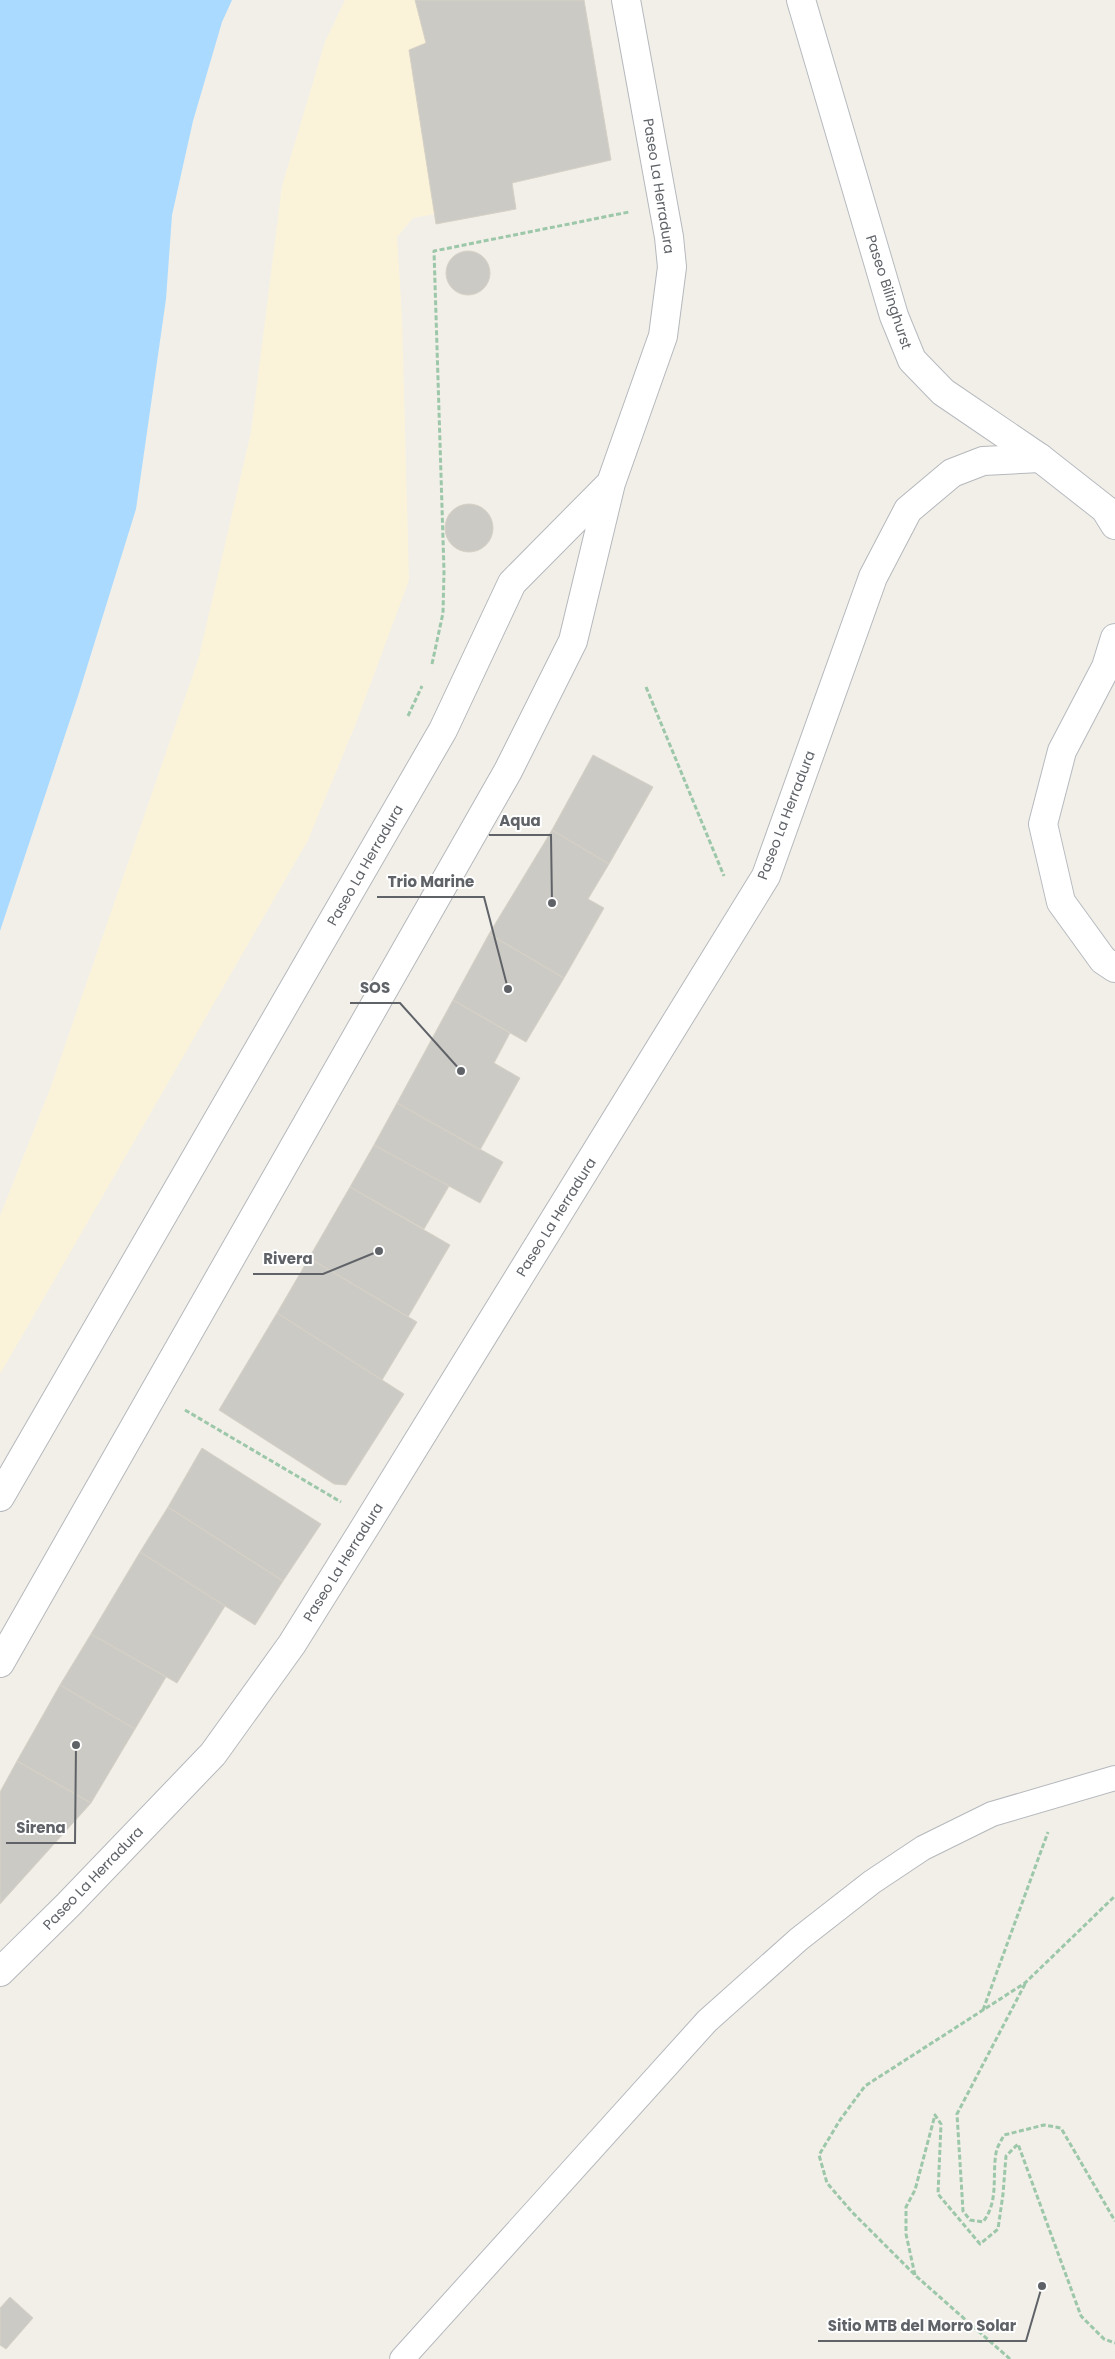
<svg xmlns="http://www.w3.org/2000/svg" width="1115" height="2359" viewBox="0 0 1115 2359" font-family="Poppins,sans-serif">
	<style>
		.sand { fill: #fbf3d9 }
		.water { fill: #aadaff }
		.building { fill: #cccac5; stroke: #d6d1c6 }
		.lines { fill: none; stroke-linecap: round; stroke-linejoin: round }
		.lane-casing { stroke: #b5b8bc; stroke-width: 26 }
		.street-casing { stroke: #b5b8bc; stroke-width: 30 }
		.secondary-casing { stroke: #b6babf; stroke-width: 30 }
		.path { stroke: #9cc7a9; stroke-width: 3; stroke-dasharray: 5 2.5; stroke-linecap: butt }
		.lane { stroke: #fff; stroke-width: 24 }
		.street { stroke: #fff; stroke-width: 28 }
		.secondary { stroke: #fff; stroke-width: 28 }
		.labels { text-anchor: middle; stroke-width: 4; stroke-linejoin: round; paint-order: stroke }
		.street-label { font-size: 14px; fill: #5f6368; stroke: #fff }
		.leader { fill: none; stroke: #5f6368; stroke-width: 2 }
		.callout-dot { fill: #5f6368; stroke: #fff; stroke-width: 2 }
		.callout-label { font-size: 15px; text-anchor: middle; font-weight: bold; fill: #5f6368; stroke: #fff; stroke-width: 4; stroke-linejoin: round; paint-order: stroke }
	</style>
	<rect width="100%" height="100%" fill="#f1efe8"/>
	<!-- sand -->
	<path class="sand" d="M 345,0 L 415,0 L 426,43 L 435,214 L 413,218 L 397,237 L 402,317 L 409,580 L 356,723 L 308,840 L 0,1374 L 0,1216 L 50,1089 L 199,657 L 251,432 L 282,186 L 325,42 Z"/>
	<!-- water -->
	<path class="water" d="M 0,0 L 232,0 L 222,22 L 193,121 L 172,215 L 166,299 L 136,509 L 78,696 L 0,931 Z"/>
	<!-- building -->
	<path class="building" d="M 415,0 L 584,0 L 611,160 L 512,183 L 516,209 L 436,224 L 409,50 L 426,43 Z
		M446 273a22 22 0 1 1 44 0a22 22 0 1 1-44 0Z
		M445 528a24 24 0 1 1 48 0a24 24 0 1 1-48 0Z
		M 593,755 L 653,787 L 609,864 L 552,830 Z
		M 552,830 L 609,864 L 588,899 L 604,908 L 564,978 L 489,934 Z
		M 489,934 L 564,978 L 526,1042 L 453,1000 Z
		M 453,1000 L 510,1033 L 494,1063 L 520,1078 L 480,1150 L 397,1103 Z
		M 397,1103 L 503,1162 L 480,1203 L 374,1145 Z
		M 374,1145 L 449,1186 L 424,1229 L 350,1187 Z
		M 350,1187 L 450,1245 L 408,1317 L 309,1258 Z
		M 309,1258 L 417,1322 L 382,1380 L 277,1313 Z
		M 277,1313 L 404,1394 L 346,1485 L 334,1484 L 219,1410 Z
		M 202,1448 L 321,1524 L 283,1581 L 168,1507 Z
		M 168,1507 L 283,1581 L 255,1625 L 140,1552 Z
		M 140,1552 L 225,1606 L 177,1683 L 91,1634 Z
		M 91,1634 L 166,1677 L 135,1729 L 60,1685 Z
		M 60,1685 L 135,1729 L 91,1803 L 17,1761 Z
		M 17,1761 L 91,1803 L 0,1904 L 0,1792 Z
		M 10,2297 L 33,2318 L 6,2349 L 0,2345 L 0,2308 Z"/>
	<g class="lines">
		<defs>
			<path id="lane" d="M 402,2359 L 707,2021 L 799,1939 L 872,1882 L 923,1848 L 992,1814 L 1115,1778"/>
			<path id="street" d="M 0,1497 L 443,730 L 512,583 L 611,483
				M 0,1663 L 508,771 L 573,641 L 611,483 L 663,336 L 672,267 L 669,237 L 626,0
				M 0,1972 L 68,1905 L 213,1754 L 292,1644 L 370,1519 L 766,876 L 873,577 L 908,510 L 952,473 L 983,461 L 1040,458"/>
			<path id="secondary" d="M 801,0 L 894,316 L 912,360 L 943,392 L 1040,458 L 1105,509 L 1115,525
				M 1115,638 L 1106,667 L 1062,751 L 1043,824 L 1061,902 L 1103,960 L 1115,968"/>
		</defs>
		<!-- lane casing -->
		<use href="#lane" class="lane-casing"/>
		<!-- street casing -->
		<use href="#street" class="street-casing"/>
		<!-- secondary casing -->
		<use href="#secondary" class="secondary-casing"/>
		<!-- path -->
		<path class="path" d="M 432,664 L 443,613 L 444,571 L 434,251 L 629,212
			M 646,687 L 724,876
			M 408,716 L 422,686
			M 185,1410 L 341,1502
			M 1025,1984 L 957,2114 L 963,2211 L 970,2220 L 983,2222 C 999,2201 992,2177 996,2153 C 997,2147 1001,2141 1004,2135 L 1044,2125 L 1061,2128 L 1115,2221
			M 983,2010 L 1048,1832
			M 915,2275 L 906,2234 L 906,2207 L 915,2190 L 935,2115 L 941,2124 L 938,2194 L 980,2244 L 998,2229 L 1003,2194 L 1006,2156 L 1018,2144 L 1081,2316 L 1104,2339 L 1115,2343
			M 1010,2359 L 916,2276 L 852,2212 L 827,2183 L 819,2155 L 840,2120 L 865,2086 L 1025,1983 L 1115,1896"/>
		<!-- lane -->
		<use href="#lane" class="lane"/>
		<!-- street -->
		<use href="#street" class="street"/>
		<!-- secondary -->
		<use href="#secondary" class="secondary"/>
	</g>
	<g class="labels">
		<!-- street labels -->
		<g class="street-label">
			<text transform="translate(659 186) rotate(81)" y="5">Paseo La Herradura</text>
			<text transform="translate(889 292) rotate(72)" y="5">Paseo Bilinghurst</text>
			<text transform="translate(786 815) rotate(-69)" y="5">Paseo La Herradura</text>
			<text transform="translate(365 865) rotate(-60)" y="5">Paseo La Herradura</text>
			<text transform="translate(556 1217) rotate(-58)" y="5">Paseo La Herradura</text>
			<text transform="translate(343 1562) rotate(-58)" y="5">Paseo La Herradura</text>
			<text transform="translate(93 1878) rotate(-46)" y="5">Paseo La Herradura</text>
		</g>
	</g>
	<!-- callouts -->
	<path class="leader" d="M552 903L551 835H489M508 989L484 897H377M461 1071L400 1003H350M379 1251L323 1274H253M76 1745L75 1843H6M1042 2286L1026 2341H818"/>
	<g class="callout-dot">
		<circle cx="552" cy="903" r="5"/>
		<circle cx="508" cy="989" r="5"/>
		<circle cx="461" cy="1071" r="5"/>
		<circle cx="379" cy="1251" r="5"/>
		<circle cx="76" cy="1745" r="5"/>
		<circle cx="1042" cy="2286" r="5"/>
	</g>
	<g class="callout-label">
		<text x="520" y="826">Aqua</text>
		<text x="431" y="887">Trio Marine</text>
		<text x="375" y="993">SOS</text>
		<text x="288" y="1264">Rivera</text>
		<text x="41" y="1833">Sirena</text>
		<text x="922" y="2331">Sitio MTB del Morro Solar</text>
	</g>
</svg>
